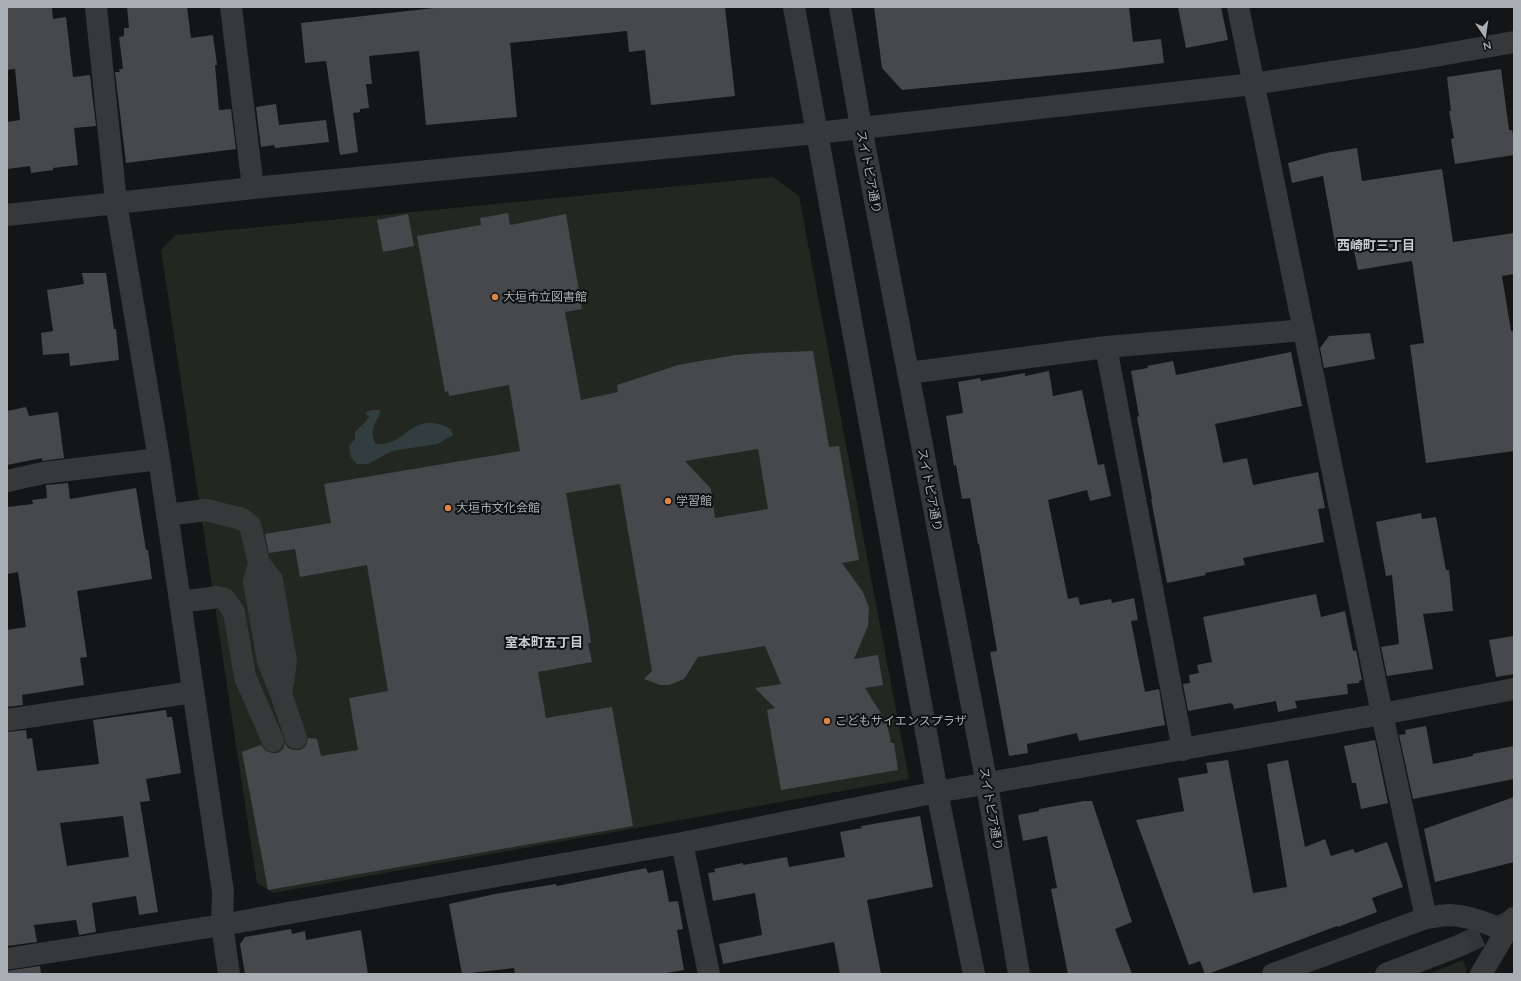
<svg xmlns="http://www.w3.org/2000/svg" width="1521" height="981" viewBox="0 0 1521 981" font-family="Quicksand,'Noto Sans JP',sans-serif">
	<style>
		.green { fill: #222821 }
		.water { fill: #313d3f }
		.building { fill: #46484b; fill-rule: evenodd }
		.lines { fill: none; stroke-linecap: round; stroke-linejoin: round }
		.minor-tunnel { stroke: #323436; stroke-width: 22; stroke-dasharray: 22 11; stroke-linecap: butt }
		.minor { stroke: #36383a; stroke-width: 22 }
		.poi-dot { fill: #dc8546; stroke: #0f1011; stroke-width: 1.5 }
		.labels { text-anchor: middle; stroke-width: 4; stroke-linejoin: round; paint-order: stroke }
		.street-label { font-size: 12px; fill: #a8afb4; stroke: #0f1011 }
		.poi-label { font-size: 12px; fill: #a8afb4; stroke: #0f1011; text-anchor: start }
		.neighbourhood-label { font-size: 13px; font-weight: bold; fill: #c8cdd1; stroke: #0f1011 }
	</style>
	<rect width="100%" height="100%" fill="#141516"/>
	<!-- green -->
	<path class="green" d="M 773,177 L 799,196 L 909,779 L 273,893 L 257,883 L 161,250 L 176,235 Z
		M 1463,960 L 1467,971 L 1465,974 L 1429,974 Z"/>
	<!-- water -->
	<path class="water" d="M 371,410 L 380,410 L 380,414 C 374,424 369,433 376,444 C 400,446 407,425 427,423 C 435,422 444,426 451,429 L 453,435 L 437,444 L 392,451 L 368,464 L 357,464 L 351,457 L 349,446 L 355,439 L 355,432 L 365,422 L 369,417 L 365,413 Z"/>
	<!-- building -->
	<path class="building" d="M 7,7 L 52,7 L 53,19 L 66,17 L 73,77 L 90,75 L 96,126 L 74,128 L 78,165 L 53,168 L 53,170 L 31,173 L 30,166 L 7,169 L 7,122 L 20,120 L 15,69 L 7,70 Z
		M 127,7 L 187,7 L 191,38 L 213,35 L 217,65 L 215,65 L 219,110 L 231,109 L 236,149 L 126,163 L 115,72 L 120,72 L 119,69 L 123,69 L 119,37 L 124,36 L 124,28 L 129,28 Z
		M 443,7 L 725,7 L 735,96 L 651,105 L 645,50 L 629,52 L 627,31 L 510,43 L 517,117 L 426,125 L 419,51 L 369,56 L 372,84 L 366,84 L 369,108 L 360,109 L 360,112 L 353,113 L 358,152 L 340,155 L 326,61 L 305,63 L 301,23 Z
		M 874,7 L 1129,7 L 1133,42 L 1161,39 L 1164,63 L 1108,70 L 902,90 L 882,68 Z
		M 1178,7 L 1221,7 L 1228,40 L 1186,48 Z
		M 1501,69 L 1509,130 L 1512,130 L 1514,140 L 1514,155 L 1455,164 L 1451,139 L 1454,138 L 1449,111 L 1451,111 L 1447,77 Z
		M 276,104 L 279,125 L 326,120 L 329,142 L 275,148 L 274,145 L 261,147 L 256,107 Z
		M 1357,148 L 1362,181 L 1442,169 L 1453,242 L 1514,233 L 1514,274 L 1502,276 L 1511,331 L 1514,331 L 1514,451 L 1426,463 L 1410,345 L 1424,343 L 1412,261 L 1358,270 L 1353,247 L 1336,249 L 1323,176 L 1292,183 L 1288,163 L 1326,153 Z
		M 508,213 L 510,225 L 566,214 L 582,309 L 565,312 L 581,400 L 618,392 L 617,385 L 678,365 L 735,355 L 761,353 L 813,351 L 829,447 L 839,446 L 859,560 L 842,563 L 863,592 L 869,608 L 868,626 L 854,659 L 878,655 L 883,685 L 865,688 L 887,723 L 891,743 L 894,743 L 898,770 L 781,790 L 767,710 L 775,708 L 755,688 L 781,684 L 765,646 L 698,657 L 684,679 L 669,685 L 660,685 L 644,679 L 652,671 L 620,484 L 566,493 L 588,622 L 591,643 L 588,643 L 592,662 L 538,672 L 546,718 L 612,707 L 633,826 L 268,890 L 242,752 L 261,745 L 266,751 L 272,753 L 278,753 L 283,749 L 285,743 L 288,748 L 293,750 L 300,750 L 306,746 L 308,738 L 317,739 L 321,756 L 358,750 L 349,698 L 388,691 L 367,565 L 300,577 L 295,549 L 269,553 L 265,534 L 331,523 L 324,484 L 520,451 L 509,385 L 449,396 L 448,391 L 445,392 L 417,236 L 481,225 L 480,218 ZM 758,449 L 768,509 L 715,518 L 711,489 L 685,461 Z
		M 408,214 L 414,246 L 383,252 L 377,220 Z
		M 82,273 L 106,273 L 114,329 L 116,329 L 119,360 L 70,366 L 69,353 L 43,355 L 41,333 L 53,331 L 47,290 L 84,284 Z
		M 1370,333 L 1375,359 L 1324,368 L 1320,348 L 1329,336 Z
		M 1291,352 L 1302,406 L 1215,424 L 1223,463 L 1247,458 L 1253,485 L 1318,472 L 1325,508 L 1318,509 L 1324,542 L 1243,558 L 1245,565 L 1205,573 L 1206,575 L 1167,583 L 1151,499 L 1152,499 L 1137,417 L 1139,416 L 1131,371 L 1148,368 L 1147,366 L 1173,361 L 1176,375 Z
		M 1049,371 L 1053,396 L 1082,390 L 1098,465 L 1104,464 L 1111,496 L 1090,501 L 1087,490 L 1048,500 L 1068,599 L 1078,597 L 1080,605 L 1111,599 L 1112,603 L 1134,598 L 1138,620 L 1131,621 L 1145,692 L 1159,689 L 1165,725 L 1079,741 L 1077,733 L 1027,744 L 1028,753 L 1009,756 L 990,652 L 997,651 L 979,544 L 978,544 L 970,498 L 962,499 L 956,465 L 954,466 L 946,416 L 963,413 L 958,382 L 980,378 L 981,381 L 1025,373 L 1025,376 Z
		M 26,407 L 29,416 L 58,412 L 64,458 L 42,461 L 42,458 L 7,465 L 7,411 Z
		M 68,483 L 70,499 L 136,488 L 146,550 L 148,550 L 152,579 L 77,591 L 87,657 L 80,658 L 84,685 L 22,695 L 23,705 L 7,707 L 7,630 L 26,627 L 18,572 L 7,574 L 7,507 L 33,504 L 32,500 L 47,498 L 46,485 Z
		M 1421,513 L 1422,519 L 1436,517 L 1446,570 L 1449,570 L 1453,611 L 1423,614 L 1433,669 L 1387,676 L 1381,647 L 1399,644 L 1392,575 L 1386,576 L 1376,522 Z
		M 1316,594 L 1321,617 L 1345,611 L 1353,651 L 1356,650 L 1362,680 L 1359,681 L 1359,683 L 1347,684 L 1348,694 L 1295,701 L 1297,708 L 1278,712 L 1276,701 L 1234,709 L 1233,704 L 1232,705 L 1231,703 L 1188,711 L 1183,684 L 1190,683 L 1189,675 L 1199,673 L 1197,665 L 1212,662 L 1203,617 Z
		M 1514,636 L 1514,674 L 1496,677 L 1489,640 Z
		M 166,710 L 167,717 L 172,717 L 181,773 L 146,779 L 150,801 L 140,802 L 158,912 L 139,915 L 136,896 L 92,903 L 96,932 L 79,935 L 76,920 L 34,925 L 37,942 L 7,946 L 7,732 L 26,730 L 27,739 L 32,738 L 37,771 L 99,764 L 93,720 ZM 123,816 L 129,857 L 67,866 L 60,823 Z
		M 1426,726 L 1433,764 L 1473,756 L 1473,754 L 1514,746 L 1514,779 L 1413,799 L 1399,735 L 1406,734 L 1405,730 Z
		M 1375,740 L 1388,803 L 1361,809 L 1356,783 L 1352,783 L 1344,746 Z
		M 1228,760 L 1253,893 L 1287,887 L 1267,764 L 1288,760 L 1305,847 L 1325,839 L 1331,856 L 1353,849 L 1355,853 L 1387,842 L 1403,887 L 1372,898 L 1377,912 L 1338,927 L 1337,926 L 1208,974 L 1205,974 L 1200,961 L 1189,965 L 1136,820 L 1184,811 L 1178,778 L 1208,773 L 1206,763 Z
		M 1514,797 L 1514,862 L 1435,882 L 1424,829 Z
		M 1084,801 L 1092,801 L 1132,922 L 1115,929 L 1132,974 L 1068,974 L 1051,889 L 1057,888 L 1047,836 L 1023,841 L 1018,815 L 1039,811 L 1039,809 Z
		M 920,816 L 933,887 L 867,900 L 881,974 L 840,974 L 834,942 L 723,964 L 719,944 L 762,935 L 755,893 L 713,901 L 708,873 L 715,872 L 714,869 L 743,863 L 743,865 L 787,857 L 789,867 L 845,857 L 840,832 L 862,828 L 861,826 Z
		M 646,868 L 648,873 L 663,870 L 669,902 L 678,901 L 683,929 L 677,930 L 684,970 L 661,974 L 515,974 L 514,968 L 462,974 L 449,904 L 495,894 L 556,884 L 557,886 Z
		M 291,929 L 292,934 L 305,931 L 306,940 L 361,930 L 368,974 L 245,974 L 240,944 L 245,937 Z
		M 40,966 L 41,974 L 7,974 L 7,971 Z"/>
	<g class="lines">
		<!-- minor-tunnel -->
		<path class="minor-tunnel" d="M 1461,945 L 1511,921"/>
		<!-- minor -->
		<path class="minor" d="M 96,7 L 116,202 L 159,459 L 223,892 L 222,925 L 229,974
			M 231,7 L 253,188
			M 794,7 L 937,792 L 974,974
			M 840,7 L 861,127 L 987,785 L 1019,974
			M 1238,7 L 1382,714 L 1426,918
			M 7,215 L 253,188 L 817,133 L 1253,84 L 1423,58 L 1514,42
			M 1106,347 L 1183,750
			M 908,373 L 1106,347 L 1304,330
			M 7,481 L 43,473 L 159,459
			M 167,515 L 206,510 L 242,519 L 250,525 L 259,563 L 272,580 L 286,661 L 281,694 L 296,738
			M 259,563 L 254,582 L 268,661 L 281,693
			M 180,602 L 218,597 L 225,599 L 234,612 L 245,677 L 273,741
			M 7,720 L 193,692
			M 682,843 L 709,974
			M 7,959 L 222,925 L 682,843 L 937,792 L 1382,714 L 1514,689
			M 1273,974 L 1426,918 C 1434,917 1442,915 1450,915 C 1471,916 1489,924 1507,932
			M 1386,974 L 1461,945
			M 1481,974 L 1514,918"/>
	</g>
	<!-- markers -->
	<g class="poi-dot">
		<circle cx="495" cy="297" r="4"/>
		<circle cx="668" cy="501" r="4"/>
		<circle cx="448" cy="508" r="4"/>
		<circle cx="827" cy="721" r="4"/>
	</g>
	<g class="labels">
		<!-- street labels -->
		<g class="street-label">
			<text transform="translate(869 172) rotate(79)" y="4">スイトピア通り</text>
			<text transform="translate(930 490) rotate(79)" y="4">スイトピア通り</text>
			<text transform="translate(991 809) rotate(80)" y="4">スイトピア通り</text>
		</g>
		<!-- poi labels -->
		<g class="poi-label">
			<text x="503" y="301">大垣市立図書館</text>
			<text x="676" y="505">学習館</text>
			<text x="456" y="512">大垣市文化会館</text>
			<text x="835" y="725">こどもサイエンスプラザ</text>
		</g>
		<!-- neighbourhood labels -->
		<g class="neighbourhood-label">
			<text x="1376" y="250">西崎町三丁目</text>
			<text x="544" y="647">室本町五丁目</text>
		</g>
	</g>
	<!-- border -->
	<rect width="1521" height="981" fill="none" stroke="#a8afb4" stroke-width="16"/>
	<!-- north arrow -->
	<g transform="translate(1485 36) rotate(167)" stroke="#0f1011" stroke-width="3" paint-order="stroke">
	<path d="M0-3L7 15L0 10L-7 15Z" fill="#a8afb4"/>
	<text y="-6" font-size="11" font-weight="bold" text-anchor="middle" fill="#a8afb4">N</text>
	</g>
</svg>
